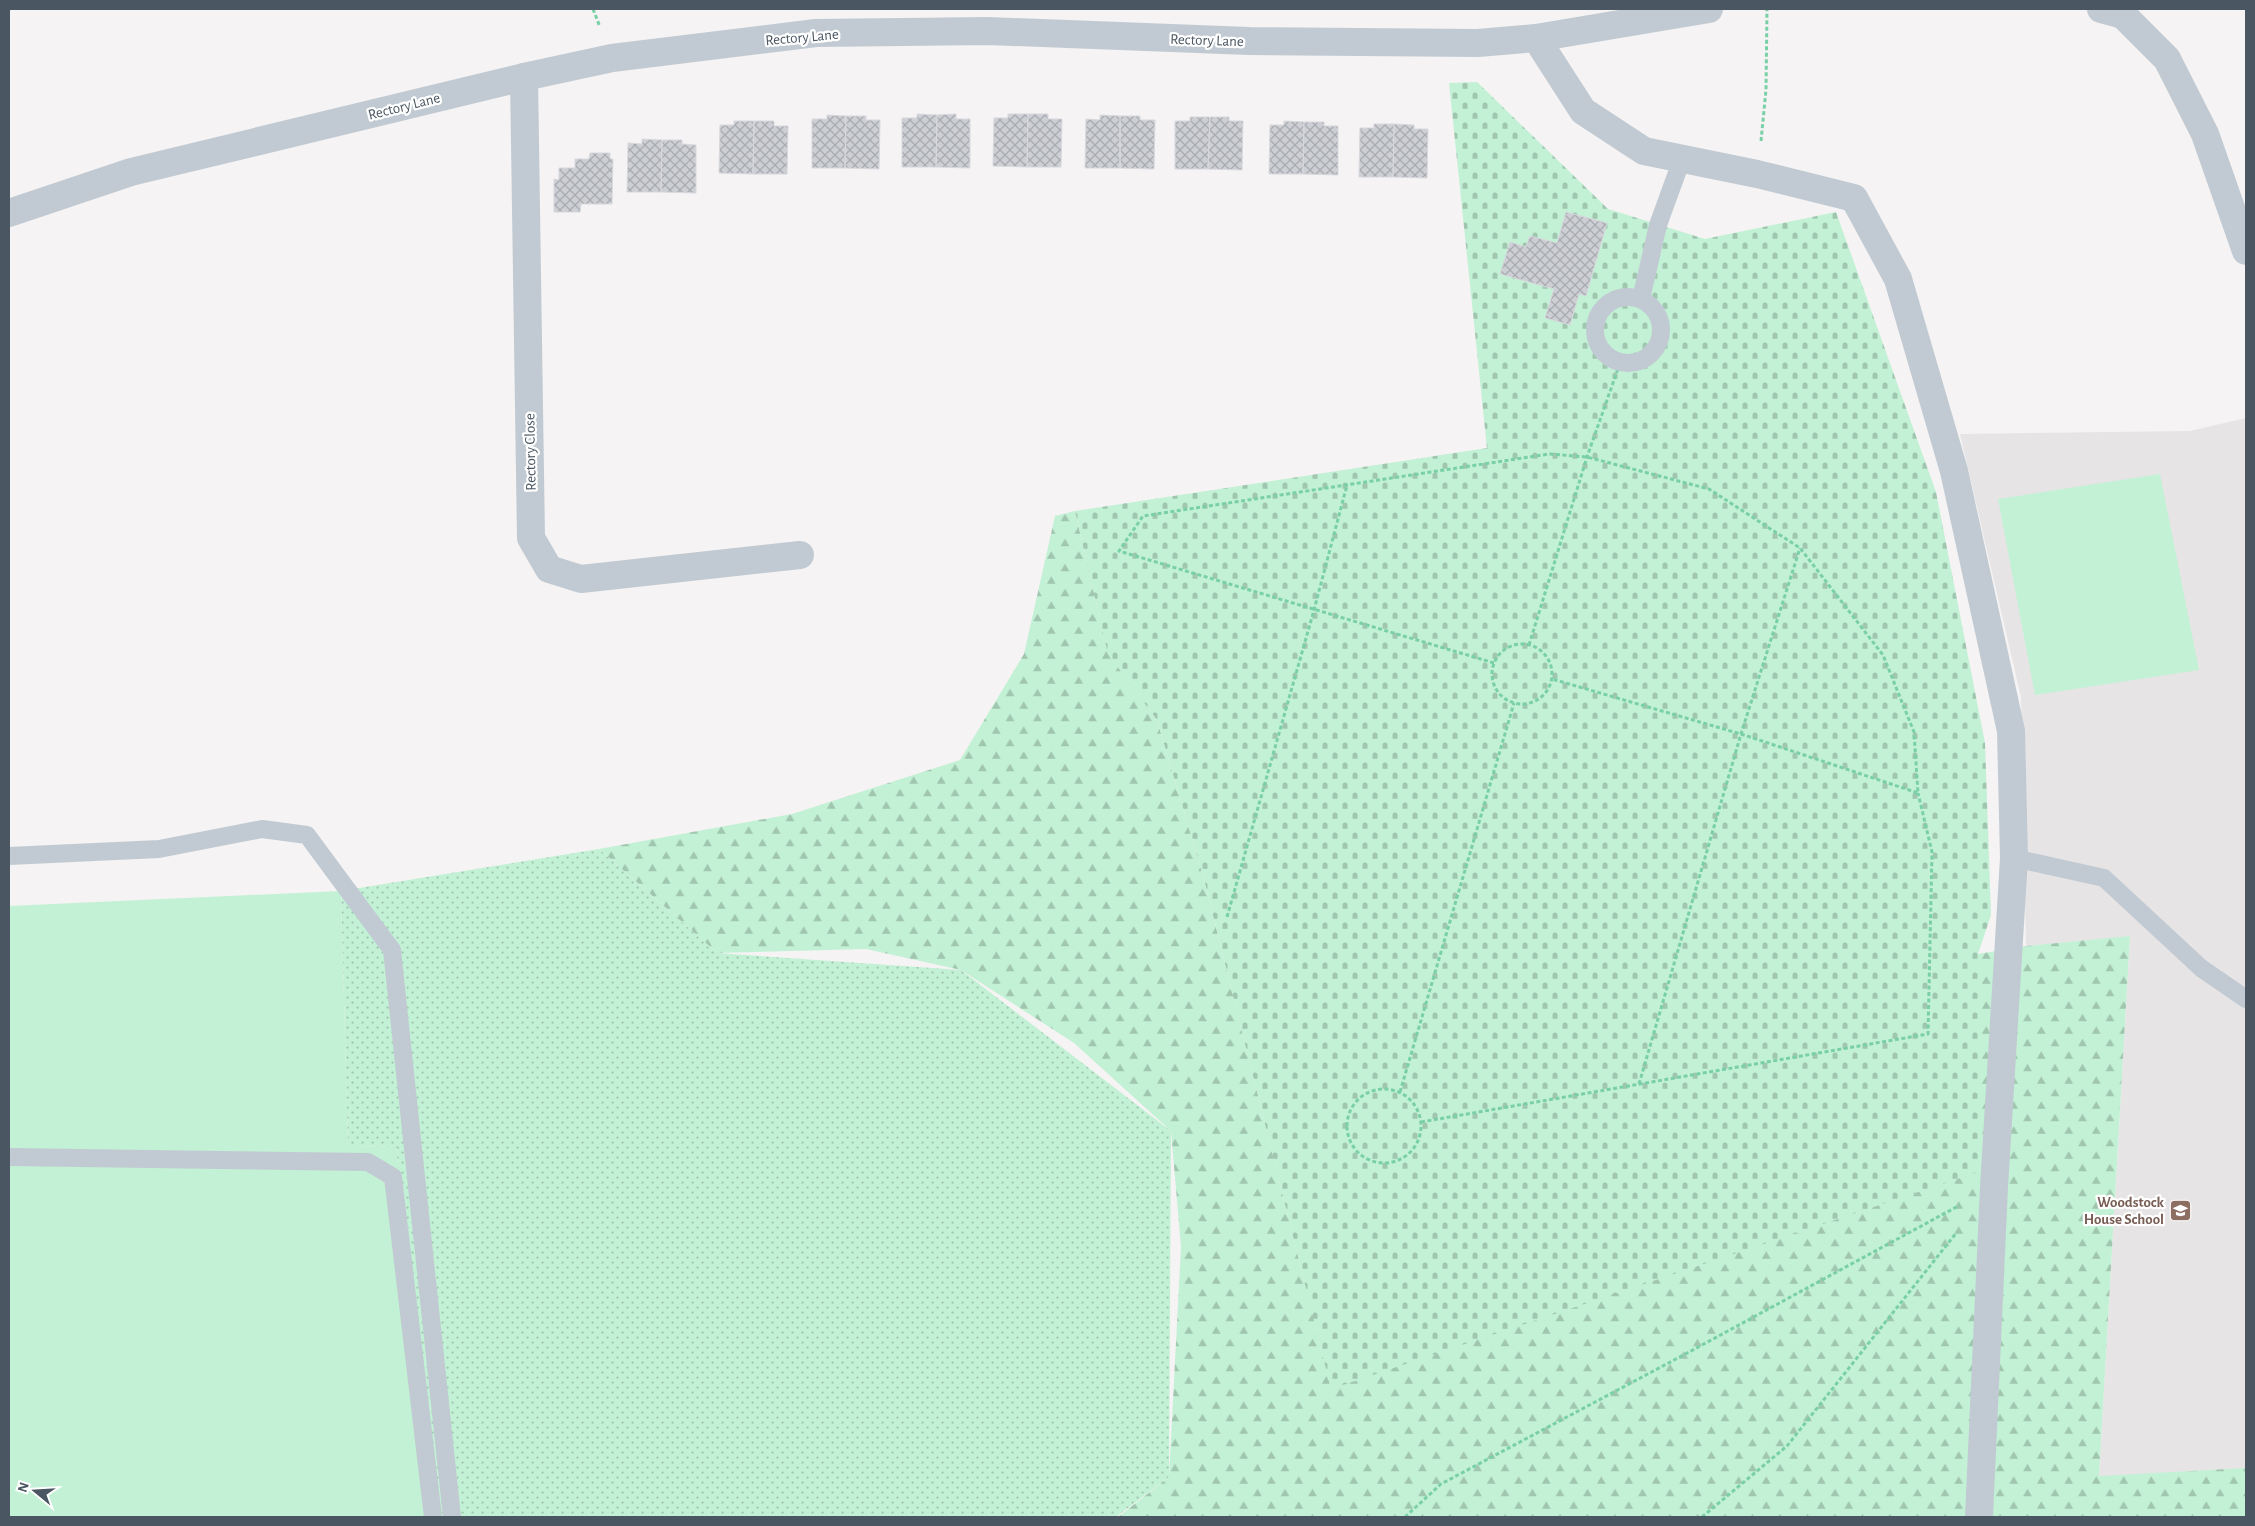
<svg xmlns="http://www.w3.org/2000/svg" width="2255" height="1526" viewBox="0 0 2255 1526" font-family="'Alegreya Sans',sans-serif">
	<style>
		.education { fill: #e6e4e5 }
		.green { fill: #c3f1d5 }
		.forest { fill: url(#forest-firs) }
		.cemetery { fill: url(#cemetery-stones) }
		.park { fill: url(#park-dots) }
		.building { fill: url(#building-cross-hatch); stroke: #d7d9de }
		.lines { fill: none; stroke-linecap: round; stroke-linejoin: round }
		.path { stroke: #7ad0a6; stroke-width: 3; stroke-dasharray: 4 2.5; stroke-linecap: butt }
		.service { stroke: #c1cad2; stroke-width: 18 }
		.minor { stroke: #c1cad2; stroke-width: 28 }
		.tertiary { stroke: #c1cad2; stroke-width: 28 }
		.labels { text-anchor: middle; stroke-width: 4.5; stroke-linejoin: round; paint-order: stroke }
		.street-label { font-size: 15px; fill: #4a5661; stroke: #fff }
		.education-label { font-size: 15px; font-weight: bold; fill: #785e54; stroke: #fff; text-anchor: end }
	</style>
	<defs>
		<pattern id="forest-firs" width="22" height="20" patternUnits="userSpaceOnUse" patternTransform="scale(1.25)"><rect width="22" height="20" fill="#c3f1d5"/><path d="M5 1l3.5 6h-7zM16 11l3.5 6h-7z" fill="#a0c6b0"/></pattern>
		<pattern id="cemetery-stones" width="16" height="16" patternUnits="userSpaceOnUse" patternTransform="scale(1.25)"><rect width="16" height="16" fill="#c3f1d5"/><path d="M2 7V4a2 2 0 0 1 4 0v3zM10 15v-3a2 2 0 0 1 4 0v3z" fill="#a0c6b0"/></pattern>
		<pattern id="park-dots" width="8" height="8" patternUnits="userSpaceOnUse" patternTransform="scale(1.25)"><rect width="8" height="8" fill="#c3f1d5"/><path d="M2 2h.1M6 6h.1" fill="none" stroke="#a0c6b0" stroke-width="1.8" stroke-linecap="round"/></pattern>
		<pattern id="building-cross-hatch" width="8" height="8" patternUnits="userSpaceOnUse" patternTransform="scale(1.25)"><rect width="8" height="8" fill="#cdcfd5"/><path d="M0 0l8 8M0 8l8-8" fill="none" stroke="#a8abb0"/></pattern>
	</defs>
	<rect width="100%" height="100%" fill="#f5f3f3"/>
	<!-- education -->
	<path class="education" d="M 2246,418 L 2246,1482 L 2099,1476 L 2130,937 L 2026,946 L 2021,697 L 1960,434 L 2190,431 Z"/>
	<!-- green -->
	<path class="green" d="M 2160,474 L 2199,670 L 2035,695 L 1998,499 Z
		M 341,891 L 348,1146 L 396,1147 L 441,1517 L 9,1517 L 9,906 Z"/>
	<!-- forest -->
	<path class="forest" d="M 1075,511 L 1108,653 L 1157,720 L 1204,879 L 1331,1388 L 1977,1172 L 1978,954 L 2026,946 L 2130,936 L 2099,1476 L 2246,1468 L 2246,1517 L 1118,1517 L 1169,1477 L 1181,1247 L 1171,1131 L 1074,1043 L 961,970 L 866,949 L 717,953 L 599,849 L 792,814 L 960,760 L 1024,654 L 1055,516 Z"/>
	<!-- cemetery -->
	<path class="cemetery" d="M 1477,82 L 1608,209 L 1705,239 L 1836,212 L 1936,492 L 1985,743 L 1991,915 L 1978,954 L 1978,1172 L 1331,1389 L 1204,879 L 1157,720 L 1108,654 L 1075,511 L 1487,448 L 1449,83 Z"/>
	<!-- park -->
	<path class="park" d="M 599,849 L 717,953 L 961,970 L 1171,1131 L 1169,1477 L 1116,1517 L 441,1517 L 396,1147 L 348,1146 L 341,891 Z"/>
	<!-- building -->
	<path class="building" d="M 917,114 L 937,115 L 936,167 L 902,167 L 902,118 L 917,118 Z
		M 956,114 L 956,119 L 970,119 L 970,168 L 936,167 L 937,115 Z
		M 1008,114 L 1028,114 L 1027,167 L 993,166 L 994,118 L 1008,118 Z
		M 1028,114 L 1048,114 L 1048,119 L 1062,119 L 1061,167 L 1027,167 Z
		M 827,115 L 846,116 L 845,168 L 812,168 L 812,119 L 827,119 Z
		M 1100,115 L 1120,116 L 1120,168 L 1085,168 L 1086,119 L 1100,120 Z
		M 846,116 L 866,116 L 866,120 L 880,120 L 879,169 L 845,168 Z
		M 1120,116 L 1140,116 L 1140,120 L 1155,120 L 1154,169 L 1120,168 Z
		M 1190,117 L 1210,117 L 1208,169 L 1175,169 L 1175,121 L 1190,121 Z
		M 1210,117 L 1229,117 L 1229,121 L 1243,121 L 1242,170 L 1208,169 Z
		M 734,121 L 754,121 L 753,174 L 719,173 L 720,125 L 734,125 Z
		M 754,121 L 774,121 L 774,126 L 788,126 L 787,174 L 753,174 Z
		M 1284,121 L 1304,122 L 1303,174 L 1269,174 L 1270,125 L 1284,125 Z
		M 1304,122 L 1324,122 L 1324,126 L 1338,126 L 1338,175 L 1303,174 Z
		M 1374,124 L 1394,124 L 1393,177 L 1359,177 L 1360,128 L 1374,128 Z
		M 1394,124 L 1414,125 L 1414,129 L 1428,129 L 1427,178 L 1393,177 Z
		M 642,139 L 662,140 L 661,192 L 627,192 L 628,143 L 642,144 Z
		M 662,140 L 682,140 L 682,144 L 696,145 L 696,193 L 661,192 Z
		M 590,153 L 610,153 L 610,159 L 613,159 L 612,204 L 581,204 L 580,212 L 554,212 L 554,179 L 559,180 L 559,168 L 575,168 L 575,159 L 589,159 Z
		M 1566,212 L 1607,223 L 1586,296 L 1579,294 L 1570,325 L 1545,318 L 1554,289 L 1500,274 L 1510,242 L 1526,247 L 1530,236 L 1557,243 Z"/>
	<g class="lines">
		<!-- path -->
		<path class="path" d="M 593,9 L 600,27
			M 1761,141 L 1766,90 L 1767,9
			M1492 674a30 30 0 1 1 60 0a30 30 0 1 1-60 0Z
			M 1529,645 L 1587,457 L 1620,363
			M 1494,663 L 1119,551 L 1143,516 L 1549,454 L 1587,457 L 1709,489 L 1800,548 L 1883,655 L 1914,732 L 1918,793 L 1741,734 L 1552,679
			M 1227,917 L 1314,610 L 1347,485
			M 1639,1084 L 1741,734 L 1800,548
			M1347 1126a37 37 0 1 1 74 0a37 37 0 1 1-74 0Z
			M 1400,1092 L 1514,703
			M 1421,1122 L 1928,1034 L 1932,852 L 1918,793
			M 1405,1517 L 1441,1484 L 1691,1351 L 1960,1205
			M 1702,1517 L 1787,1446 L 1957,1232"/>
		<!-- service -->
		<path class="service" d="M1595 330a33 33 0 1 1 66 0a33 33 0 1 1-66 0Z
			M 1641,299 L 1658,225 L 1682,159
			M 9,856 L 159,849 L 262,829 L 307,835 L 392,950 L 452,1517
			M 2014,858 L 2104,878 L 2201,968 L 2246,999
			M 9,1157 L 368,1162 L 393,1177 L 433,1517"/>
		<!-- minor -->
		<path class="minor" d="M 1536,38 L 1583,111 L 1644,151 L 1757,174 L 1854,198 L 1898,279 L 1954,471 L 2011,731 L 2014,858 L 1994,1187 L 1979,1517
			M 524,77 L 531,538 L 549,569 L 581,579 L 800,555"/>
		<!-- tertiary -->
		<path class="tertiary" d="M 2101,9 L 2123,15 L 2167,59 L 2205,134 L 2246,251
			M 9,213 L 131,172 L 524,77 L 612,58 L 816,33 L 988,31 L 1249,41 L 1478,43 L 1536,38 L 1709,9"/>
	</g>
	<!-- icons -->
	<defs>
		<symbol id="school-square" viewBox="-11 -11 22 22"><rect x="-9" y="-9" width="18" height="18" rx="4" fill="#8d6e63" stroke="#fff"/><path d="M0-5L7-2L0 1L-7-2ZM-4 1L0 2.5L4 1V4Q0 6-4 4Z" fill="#fff"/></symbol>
	</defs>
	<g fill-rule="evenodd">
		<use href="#school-square" x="2168" y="1198" width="25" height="25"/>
	</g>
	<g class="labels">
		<!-- street labels -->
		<g class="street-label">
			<text transform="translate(802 37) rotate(-5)" y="5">Rectory Lane</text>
			<text transform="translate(1207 40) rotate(2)" y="5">Rectory Lane</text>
			<text transform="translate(404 106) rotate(-14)" y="5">Rectory Lane</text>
			<text transform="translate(530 452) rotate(-91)" y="5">Rectory Close</text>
		</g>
		<!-- education labels -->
		<g class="education-label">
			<text x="2164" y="1207">Woodstock<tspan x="2164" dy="17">House School</tspan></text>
		</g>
	</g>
	<!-- border -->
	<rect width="2255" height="1526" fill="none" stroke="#4a5661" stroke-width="20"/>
	<!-- north arrow -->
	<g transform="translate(35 1491) rotate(288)" stroke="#ffffff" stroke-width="4" paint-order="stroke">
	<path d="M0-4L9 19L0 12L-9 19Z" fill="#4a5661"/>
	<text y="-8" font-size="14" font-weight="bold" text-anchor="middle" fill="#4a5661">N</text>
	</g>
</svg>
